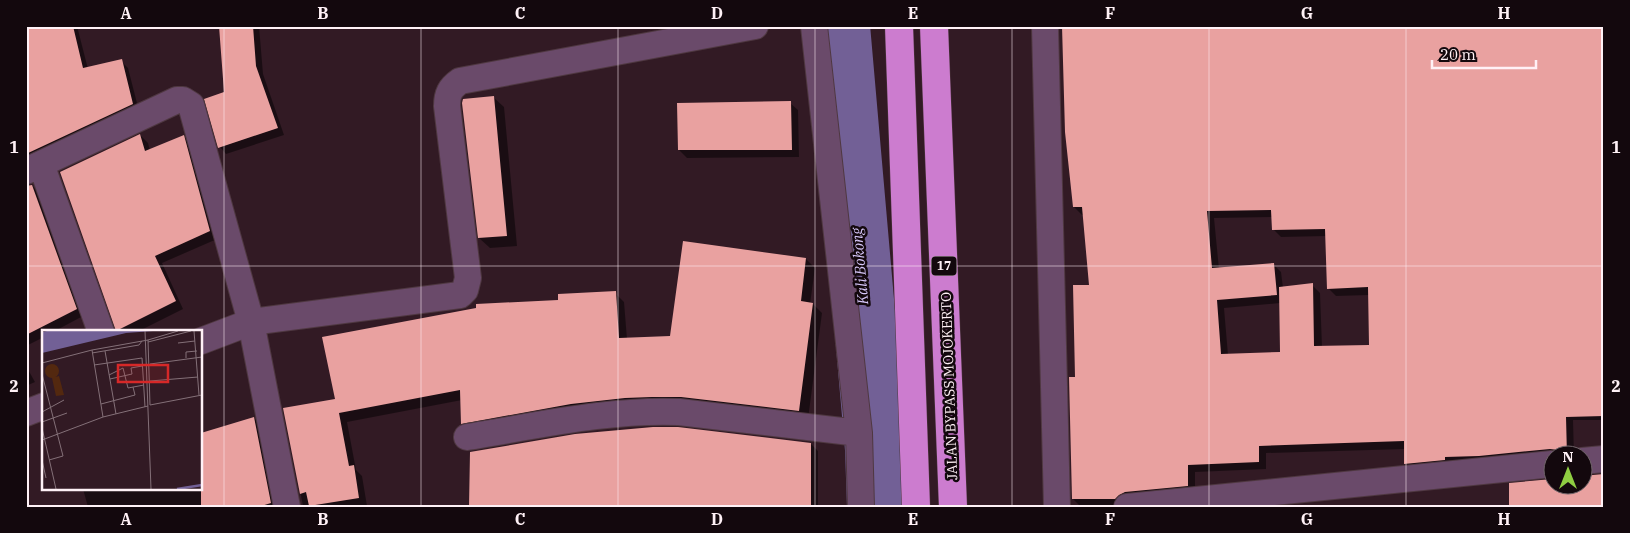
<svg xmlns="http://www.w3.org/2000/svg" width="1630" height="533" viewBox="0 0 1630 533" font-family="'IBM Plex Serif',serif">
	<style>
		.shadow { fill: #0007; fill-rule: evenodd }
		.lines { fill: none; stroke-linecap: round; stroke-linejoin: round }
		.river { stroke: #726096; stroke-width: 62 }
		.building { fill: #e9a1a0; fill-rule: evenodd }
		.street-casing { stroke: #4f3841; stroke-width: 28 }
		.highway-casing { stroke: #4f3841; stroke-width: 29 }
		.street { stroke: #6a4a6a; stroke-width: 26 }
		.highway { stroke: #cc7ccf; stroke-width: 28 }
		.grid { fill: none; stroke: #fff1f6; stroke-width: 1; stroke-opacity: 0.55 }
		.labels { text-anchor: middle; stroke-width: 5; stroke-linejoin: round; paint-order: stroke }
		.shield { fill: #13080d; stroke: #b8abb0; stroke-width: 1 }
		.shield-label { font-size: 12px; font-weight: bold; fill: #fff1f6 }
		.street-label { font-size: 14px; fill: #fff1f6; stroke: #13080d }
		.water-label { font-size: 15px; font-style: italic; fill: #d5c6f8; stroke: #13080d }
		.inset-river { fill: none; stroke: #726096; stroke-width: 2.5 }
		.inset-road { fill: none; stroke: #847078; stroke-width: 1 }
		.view { fill: #d62828; fill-opacity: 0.15; stroke: #d62828; stroke-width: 2.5 }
		.inset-edge { fill: none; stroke: #fff1f6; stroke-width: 2.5 }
		.neatline { fill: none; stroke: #fff1f6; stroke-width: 2 }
		.grid-label { font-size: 16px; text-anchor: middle; font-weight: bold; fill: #fff1f6 }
	</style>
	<rect width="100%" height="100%" fill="#321a24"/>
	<!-- shadow -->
	<path class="shadow" d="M 26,26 L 77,26 L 88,69 L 121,61 L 128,68 L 139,111 L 26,164 Z
		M 220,26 L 259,26 L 263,74 L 284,135 L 226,154 L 220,147 L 225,93 Z
		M 1604,26 L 1604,420 L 1573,420 L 1574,456 L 1552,456 L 1413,471 L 1406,463 L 1405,449 L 1266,453 L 1266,469 L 1195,472 L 1195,493 L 1123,507 L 1081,507 L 1073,499 L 1076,378 L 1090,286 L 1084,215 L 1082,215 L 1074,207 ZM 1273,217 L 1273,229 L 1281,237 L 1327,236 L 1328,288 L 1336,296 L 1369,295 L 1370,346 L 1322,347 L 1320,293 L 1312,285 L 1283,288 L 1281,272 L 1273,264 L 1219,269 L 1214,218 ZM 1280,303 L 1281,354 L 1228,355 L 1224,308 Z
		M 493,97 L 504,107 L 517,246 L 490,248 L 479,238 Z
		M 790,103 L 798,110 L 799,157 L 687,158 L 679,150 Z
		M 140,135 L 148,143 L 150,151 L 183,136 L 191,144 L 217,239 L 162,263 L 183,309 L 137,332 L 118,332 L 117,330 Z
		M 32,186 L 39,193 L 83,316 L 53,332 L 44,332 L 44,337 L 26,346 L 26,187 Z
		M 684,243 L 806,259 L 815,268 L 810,304 L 813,304 L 822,313 L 808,419 L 691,406 L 472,432 L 463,423 L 462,400 L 347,422 L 356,470 L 362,476 L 367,506 L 303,506 L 284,409 L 336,400 L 559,301 L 615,293 L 624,302 L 627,339 L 671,338 Z
		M 26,366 L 35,382 L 26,386 Z
		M 254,418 L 261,425 L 277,507 L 88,507 L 83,489 L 201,489 Z
		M 811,444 L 818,451 L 818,507 L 470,507 Z
		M 1552,480 L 1552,486 L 1582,486 L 1604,507 L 1510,485 Z"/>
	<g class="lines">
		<!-- river -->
		<path class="river" d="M 839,26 L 876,449 L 878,507"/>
	</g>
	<!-- building -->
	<path class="building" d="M 26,26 L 73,26 L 83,68 L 122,59 L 133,104 L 26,154 Z
		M 219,26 L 253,26 L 256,66 L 278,128 L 218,148 L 204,99 L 224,92 Z
		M 1062,26 L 1604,26 L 1604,416 L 1566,417 L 1567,456 L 1564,456 L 1558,450 L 1550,449 L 1479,456 L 1445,457 L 1445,460 L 1404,464 L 1404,441 L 1259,446 L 1259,462 L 1188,465 L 1188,486 L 1125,492 L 1119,495 L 1115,499 L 1072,499 L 1069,377 L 1075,377 L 1073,285 L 1089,285 L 1082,207 L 1073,207 L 1065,132 ZM 1271,210 L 1272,230 L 1325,229 L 1327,289 L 1368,287 L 1369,345 L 1314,346 L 1313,283 L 1279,287 L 1280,352 L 1221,354 L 1217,300 L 1277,295 L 1274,263 L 1212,268 L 1207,211 Z
		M 494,96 L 507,236 L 478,238 L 462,103 L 463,99 Z
		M 791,101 L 792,150 L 678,150 L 677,103 Z
		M 140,134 L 145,151 L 184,135 L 210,231 L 155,256 L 176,301 L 116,331 L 60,172 Z
		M 32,185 L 77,309 L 26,335 L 26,186 Z
		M 683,241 L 806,258 L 801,301 L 813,303 L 799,411 L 681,397 L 652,397 L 625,398 L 571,404 L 461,424 L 460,390 L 339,413 L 349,466 L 354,465 L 359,498 L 309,506 L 306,492 L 300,494 L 283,408 L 335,399 L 322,337 L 476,308 L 476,304 L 558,300 L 558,294 L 616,291 L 619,338 L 670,336 Z
		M 254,417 L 271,503 L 258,507 L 201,507 L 201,433 Z
		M 653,427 L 678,427 L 811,443 L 811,507 L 469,507 L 470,452 L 575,434 Z
		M 1604,474 L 1604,507 L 1509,507 L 1509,483 L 1552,479 L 1552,486 L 1582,486 L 1582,476 Z"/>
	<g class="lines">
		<defs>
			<path id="street" d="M 814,26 L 859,433 L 861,507
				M 1045,26 L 1057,507
				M 41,164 L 101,332
				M 26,171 L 177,100 L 183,100 L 191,105 L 251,322 L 287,507
				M 201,341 L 251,322 L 460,295 L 465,290 L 468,278 L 447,106 C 447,94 450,88 460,81 L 755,26
				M 26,413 L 44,406
				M 467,437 C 536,426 610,409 679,412 L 859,433
				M 1582,461 L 1604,459
				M 1127,507 L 1552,464"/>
			<path id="highway" d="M 899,26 L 916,507
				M 934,26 L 953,507"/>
		</defs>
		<!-- street casing -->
		<use href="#street" class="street-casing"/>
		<!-- highway casing -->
		<use href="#highway" class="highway-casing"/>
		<!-- street -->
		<use href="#street" class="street"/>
		<!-- highway -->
		<use href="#highway" class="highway"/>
	</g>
	<!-- grid -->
	<path class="grid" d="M 224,26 L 224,507M 421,26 L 421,507M 618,26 L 618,507M 815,26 L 815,507M 1012,26 L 1012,507M 1209,26 L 1209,507M 1406,26 L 1406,507M 26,266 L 1604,266"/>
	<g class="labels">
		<!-- shield labels -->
		<rect class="shield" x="931.5" y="256.5" width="25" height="19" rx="4"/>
		<g class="shield-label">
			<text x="944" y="270">17</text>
		</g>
		<!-- street labels -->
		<g class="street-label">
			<text transform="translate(949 386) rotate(-92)" y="5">JALAN BYPASS MOJOKERTO</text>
		</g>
		<!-- water labels -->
		<g class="water-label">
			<text transform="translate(860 266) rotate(-95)" y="5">Kali Bokong</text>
		</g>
	</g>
	<!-- overview -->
	<g transform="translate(42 330)">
		<rect width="160" height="160" fill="#321a24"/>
		<path d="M3 41a7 7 0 1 1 14 0a7 7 0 1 1-14 0ZM 17,46 L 22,65 L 14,66 L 10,48 Z" fill="#53280f"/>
		<path d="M 5,1 L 111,1 L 84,3 L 0,23 L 0,2 Z" fill="#726096"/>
		<path class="inset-river" d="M 135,159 L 160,155"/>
		<path class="inset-road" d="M 103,1 L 109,159M 152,1 L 157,65M 106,10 L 108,75M 106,12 L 149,1M 136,13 L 153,11M 50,20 L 106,10 L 136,1M 63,21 L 74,84M 50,23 L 97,15 L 100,11M 144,28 L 144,22 L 155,21M 0,33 L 50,20 L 61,87 L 106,76M 108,34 L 160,27M 52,35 L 100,28 L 103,77M 0,44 L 21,126 L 7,130M 67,45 L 81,38 L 86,58 L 102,55M 68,49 L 90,44 L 89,38 L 100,36M 108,51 L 156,47M 59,74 L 93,65 L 91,57M 108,75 L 160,65M 0,82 L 22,70M 0,92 L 25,83M 0,98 L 14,159M 0,110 L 61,87M 0,130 L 4,148"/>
		<path class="view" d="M 76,35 L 126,35 L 126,52 L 76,52 Z"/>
		<rect width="160" height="160" class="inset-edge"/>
	</g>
	<!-- border -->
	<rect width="1630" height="533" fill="none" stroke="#13080d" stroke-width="55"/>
	<!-- north arrow -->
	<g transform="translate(1568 470)"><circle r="24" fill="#13080d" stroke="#71656a"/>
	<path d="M0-4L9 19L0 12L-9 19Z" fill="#8fcd42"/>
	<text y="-8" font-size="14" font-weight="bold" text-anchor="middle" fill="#fff1f6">N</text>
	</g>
	<!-- scale -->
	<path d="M1432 60v8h104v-8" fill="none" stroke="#fff1f6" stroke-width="2.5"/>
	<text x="1440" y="60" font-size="15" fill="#fff1f6" stroke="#13080d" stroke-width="4" paint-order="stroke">20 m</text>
	<rect x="28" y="28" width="1574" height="478" class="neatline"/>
	<g class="grid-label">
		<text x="126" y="19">A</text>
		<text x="323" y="19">B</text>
		<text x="520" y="19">C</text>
		<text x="717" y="19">D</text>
		<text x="913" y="19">E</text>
		<text x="1110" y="19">F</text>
		<text x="1307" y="19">G</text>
		<text x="1504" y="19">H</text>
		<text x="14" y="153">1</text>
		<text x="1616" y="153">1</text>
		<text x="14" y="392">2</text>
		<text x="1616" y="392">2</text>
		<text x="126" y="525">A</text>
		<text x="323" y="525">B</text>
		<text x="520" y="525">C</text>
		<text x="717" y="525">D</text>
		<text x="913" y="525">E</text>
		<text x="1110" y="525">F</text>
		<text x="1307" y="525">G</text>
		<text x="1504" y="525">H</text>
	</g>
</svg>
